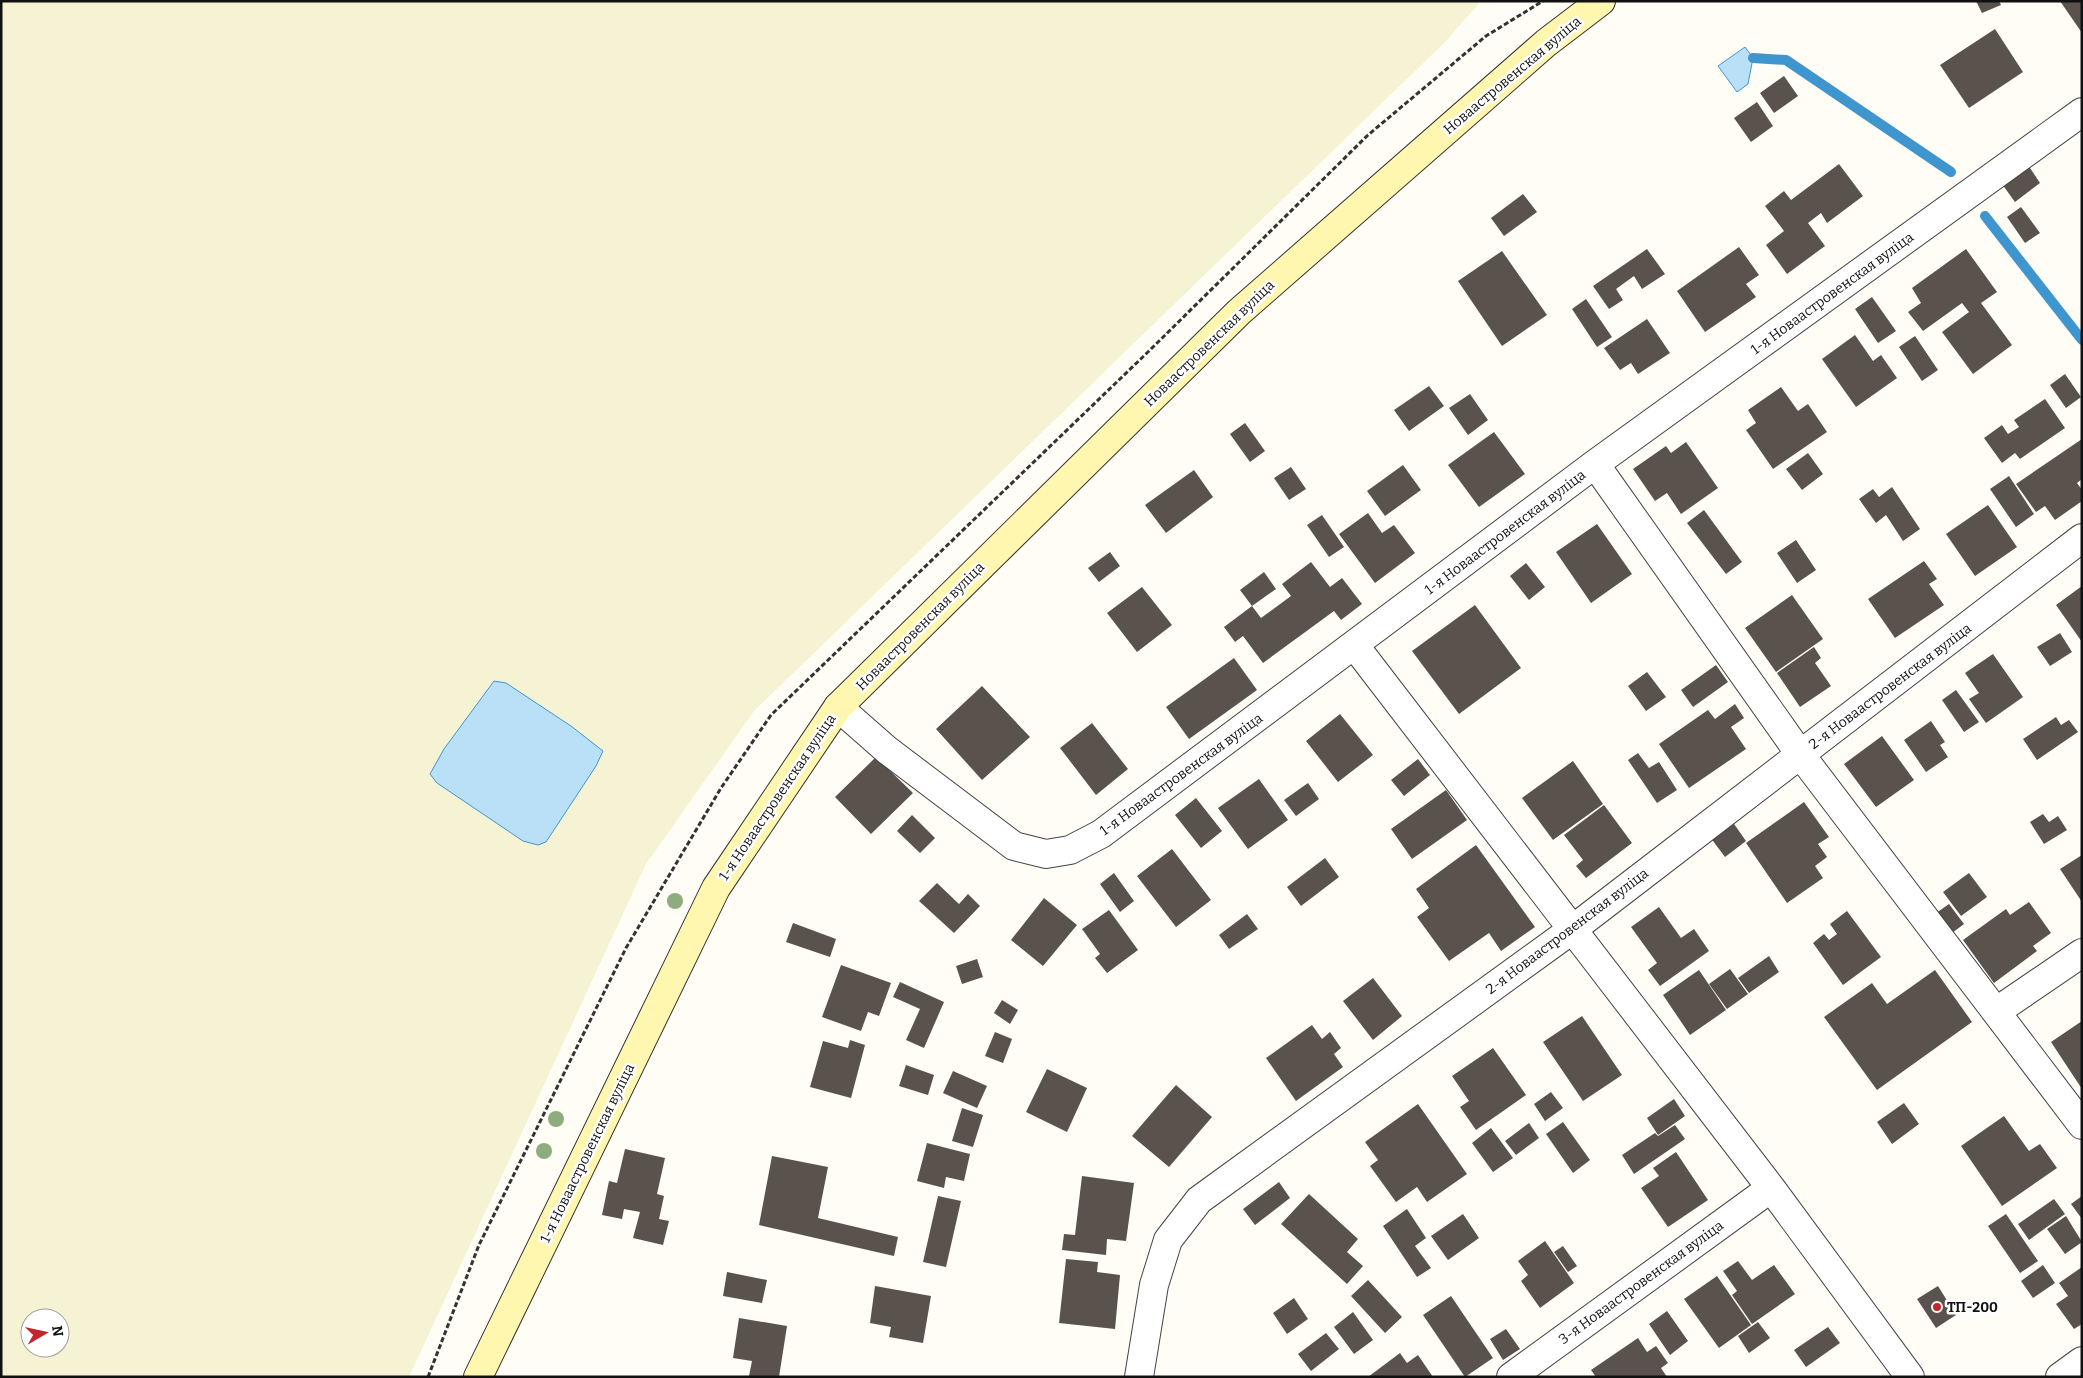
<svg xmlns="http://www.w3.org/2000/svg" width="2083" height="1378" viewBox="0 0 2083 1378" font-family="Bitter,serif">
	<style>
		.farmland { fill: #f6f3d4; fill-rule: evenodd }
		.water { fill: #b9e0f7; stroke: #3f96cf }
		.lines { fill: none; stroke-linecap: round; stroke-linejoin: round }
		.stream { stroke: #3f96cf; stroke-width: 10 }
		.building { fill: #5a524d }
		.street-casing { stroke: #444; stroke-width: 30 }
		.secondary-casing { stroke: #333; stroke-width: 30 }
		.path { stroke: #333; stroke-width: 3; stroke-dasharray: 5 2.5; stroke-linecap: butt }
		.street { stroke: #fff; stroke-width: 28 }
		.secondary { stroke: #fff6b0; stroke-width: 28 }
		.tree { fill: #8dad7f }
		.poi-dot { fill: #c4262e; stroke: #fff; stroke-width: 2 }
		.labels { text-anchor: middle; stroke-width: 5; stroke-linejoin: round; paint-order: stroke }
		.street-label { font-size: 14px; fill: #111; stroke: #fff }
		.poi-label { font-size: 14px; font-weight: bold; fill: #111; stroke: #fff; text-anchor: start }
	</style>
	<rect width="100%" height="100%" fill="#fffdf5"/>
	<!-- farmland -->
	<path class="farmland" d="M 1,1 L 1481,1 L 1445,42 L 754,711 L 646,864 L 409,1377 L 1,1377 ZM 30,1318 L 60,1318 L 60,1348 L 30,1348 Z"/>
	<!-- water -->
	<path class="water" d="M 1745,47 L 1753,58 L 1748,84 L 1737,92 L 1718,66 Z
		M 494,681 L 506,683 L 571,726 L 603,751 L 596,766 L 546,842 L 538,845 L 523,841 L 437,783 L 430,774 L 444,749 Z"/>
	<g class="lines">
		<!-- stream -->
		<path class="stream" d="M 1753,58 L 1786,60 L 1951,172
			M 1985,216 L 2082,340"/>
	</g>
	<!-- building -->
	<path class="building" d="M 1976,1 L 1999,1 L 2001,5 L 1982,13 Z
		M 2060,1 L 2082,1 L 2082,33 Z
		M 1995,29 L 2023,72 L 1969,108 L 1940,65 Z
		M 1784,76 L 1798,96 L 1774,113 L 1760,93 Z
		M 1757,102 L 1773,126 L 1751,142 L 1734,118 Z
		M 1839,164 L 1863,196 L 1827,223 L 1821,213 L 1808,223 L 1825,246 L 1787,274 L 1766,245 L 1784,231 L 1765,206 L 1784,191 L 1791,200 Z
		M 2028,165 L 2040,183 L 2015,202 L 2002,184 Z
		M 1523,194 L 1537,212 L 1504,236 L 1491,218 Z
		M 2021,207 L 2040,233 L 2025,243 L 2007,217 Z
		M 1739,247 L 1759,275 L 1746,284 L 1756,297 L 1705,332 L 1677,291 Z
		M 1647,249 L 1665,274 L 1642,289 L 1634,276 L 1616,289 L 1623,300 L 1609,309 L 1593,286 Z
		M 1966,249 L 1997,292 L 1981,303 L 2012,345 L 1973,374 L 1942,332 L 1969,312 L 1962,303 L 1923,331 L 1908,312 L 1921,303 L 1912,288 Z
		M 1502,251 L 1547,315 L 1502,346 L 1458,281 Z
		M 1872,297 L 1896,331 L 1878,343 L 1855,309 Z
		M 1586,299 L 1612,337 L 1597,347 L 1572,309 Z
		M 1647,319 L 1670,353 L 1638,374 L 1631,363 L 1620,370 L 1604,348 Z
		M 1855,335 L 1873,361 L 1881,355 L 1897,378 L 1856,407 L 1822,359 Z
		M 1915,336 L 1938,370 L 1922,381 L 1899,347 Z
		M 2065,374 L 2081,397 L 2066,408 L 2050,385 Z
		M 1429,386 L 1444,406 L 1409,431 L 1394,410 Z
		M 1781,387 L 1798,411 L 1808,404 L 1827,432 L 1773,469 L 1746,430 L 1756,423 L 1748,410 Z
		M 1470,394 L 1488,420 L 1468,435 L 1449,408 Z
		M 2045,399 L 2065,428 L 2020,459 L 2015,453 L 2002,463 L 1984,438 L 2002,425 L 2008,434 L 2019,427 L 2014,420 Z
		M 1245,423 L 1265,451 L 1250,462 L 1230,434 Z
		M 1494,432 L 1525,474 L 1479,507 L 1448,465 Z
		M 2082,439 L 2082,479 L 2077,483 L 2082,490 L 2082,501 L 2055,520 L 2045,506 L 2036,512 L 2016,484 Z
		M 1686,442 L 1718,488 L 1681,514 L 1667,493 L 1655,501 L 1633,469 L 1666,446 L 1671,453 Z
		M 1808,453 L 1823,474 L 1802,490 L 1786,469 Z
		M 1403,465 L 1421,490 L 1385,516 L 1367,491 Z
		M 1291,467 L 1306,489 L 1289,500 L 1274,478 Z
		M 1194,470 L 1213,497 L 1166,533 L 1145,505 Z
		M 2009,476 L 2034,514 L 2016,527 L 1990,489 Z
		M 1892,487 L 1920,529 L 1903,541 L 1886,515 L 1876,523 L 1859,499 L 1873,489 L 1879,497 Z
		M 1988,505 L 2017,547 L 1975,576 L 1946,534 Z
		M 1704,510 L 1742,562 L 1726,574 L 1687,523 Z
		M 1368,513 L 1382,533 L 1394,525 L 1415,553 L 1375,583 L 1339,534 Z
		M 1322,515 L 1344,547 L 1329,557 L 1307,525 Z
		M 1597,524 L 1632,574 L 1591,603 L 1556,552 Z
		M 1796,540 L 1816,570 L 1797,583 L 1777,553 Z
		M 1110,552 L 1120,566 L 1099,582 L 1088,568 Z
		M 1924,561 L 1937,579 L 1929,584 L 1944,605 L 1895,638 L 1868,599 Z
		M 1311,562 L 1330,587 L 1342,578 L 1362,604 L 1341,620 L 1334,611 L 1263,663 L 1243,636 L 1235,642 L 1224,627 L 1252,606 L 1261,618 L 1291,596 L 1282,584 Z
		M 1526,563 L 1545,587 L 1529,600 L 1510,576 Z
		M 1264,572 L 1276,589 L 1252,606 L 1240,590 Z
		M 2082,586 L 2082,642 L 2056,605 Z
		M 1142,587 L 1172,625 L 1137,652 L 1107,613 Z
		M 1792,595 L 1823,639 L 1776,672 L 1745,628 Z
		M 1475,605 L 1521,668 L 1459,714 L 1412,651 Z
		M 2060,633 L 2072,652 L 2050,666 L 2037,647 Z
		M 1814,647 L 1821,658 L 1815,663 L 1831,686 L 1800,707 L 1777,673 Z
		M 1993,654 L 2023,697 L 1986,723 L 1969,699 L 1979,693 L 1965,673 Z
		M 1234,658 L 1257,690 L 1189,739 L 1166,707 Z
		M 1716,665 L 1728,682 L 1693,707 L 1681,690 Z
		M 1647,672 L 1666,697 L 1646,711 L 1628,686 Z
		M 982,686 L 1030,737 L 982,780 L 936,729 Z
		M 1956,690 L 1979,722 L 1964,732 L 1942,700 Z
		M 1735,704 L 1744,718 L 1731,727 L 1746,749 L 1689,788 L 1659,744 L 1708,710 L 1715,719 Z
		M 1340,714 L 1373,755 L 1338,782 L 1306,741 Z
		M 2056,717 L 2061,725 L 2069,720 L 2078,732 L 2037,760 L 2023,739 Z
		M 1931,721 L 1945,742 L 1940,745 L 1948,757 L 1926,772 L 1904,740 Z
		M 1092,723 L 1128,769 L 1096,795 L 1060,748 Z
		M 1882,736 L 1914,780 L 1876,807 L 1844,764 Z
		M 1638,753 L 1649,768 L 1659,762 L 1677,790 L 1657,803 L 1628,760 Z
		M 876,757 L 913,793 L 871,834 L 835,797 Z
		M 1418,759 L 1430,775 L 1404,796 L 1391,780 Z
		M 1573,761 L 1603,804 L 1553,840 L 1522,798 Z
		M 1259,779 L 1288,820 L 1248,849 L 1218,808 Z
		M 1308,783 L 1319,799 L 1296,816 L 1284,800 Z
		M 1446,790 L 1467,820 L 1412,859 L 1391,829 Z
		M 1196,798 L 1222,831 L 1201,848 L 1175,815 Z
		M 1804,802 L 1829,837 L 1818,844 L 1827,857 L 1815,866 L 1823,878 L 1787,903 L 1746,843 Z
		M 1604,805 L 1632,843 L 1586,878 L 1576,866 L 1583,860 L 1564,835 Z
		M 2043,814 L 2049,822 L 2058,816 L 2067,830 L 2044,844 L 2030,822 Z
		M 912,815 L 935,838 L 920,853 L 897,831 Z
		M 1732,821 L 1746,841 L 1725,857 L 1710,837 Z
		M 1476,845 L 1535,927 L 1501,951 L 1489,933 L 1449,961 L 1417,917 L 1429,908 L 1416,889 Z
		M 1172,849 L 1211,900 L 1176,927 L 1137,876 Z
		M 2082,855 L 2082,902 L 2060,869 Z
		M 1325,858 L 1339,877 L 1301,906 L 1287,887 Z
		M 1114,873 L 1134,901 L 1120,912 L 1100,884 Z
		M 1969,873 L 1987,897 L 1961,916 L 1943,892 Z
		M 937,883 L 959,904 L 968,894 L 980,906 L 954,933 L 919,901 Z
		M 1044,898 L 1077,925 L 1043,966 L 1011,940 Z
		M 2029,902 L 2051,933 L 2033,946 L 2037,951 L 1994,983 L 1963,940 L 2006,909 L 2010,915 Z
		M 1949,904 L 1964,924 L 1944,939 L 1929,918 Z
		M 1659,907 L 1681,938 L 1694,929 L 1709,951 L 1660,986 L 1648,970 L 1657,963 L 1631,927 Z
		M 1109,910 L 1138,950 L 1107,973 L 1095,958 L 1100,954 L 1082,929 Z
		M 1847,911 L 1881,957 L 1843,985 L 1813,943 L 1824,934 L 1829,940 L 1837,934 L 1830,924 Z
		M 1247,914 L 1258,929 L 1229,949 L 1219,935 Z
		M 793,923 L 836,939 L 830,957 L 786,942 Z
		M 1769,956 L 1779,972 L 1749,993 L 1738,978 Z
		M 977,959 L 983,977 L 962,984 L 956,966 Z
		M 841,965 L 891,983 L 879,1016 L 868,1012 L 861,1031 L 822,1017 Z
		M 1730,969 L 1748,994 L 1727,1009 L 1709,984 Z
		M 1699,970 L 1726,1010 L 1690,1035 L 1663,995 Z
		M 1935,970 L 1972,1022 L 1877,1090 L 1824,1017 L 1872,983 L 1887,1004 Z
		M 1373,978 L 1402,1016 L 1373,1040 L 1343,1001 Z
		M 900,982 L 944,1002 L 924,1048 L 906,1040 L 920,1009 L 893,997 Z
		M 1002,1000 L 1018,1010 L 1010,1024 L 994,1013 Z
		M 1582,1016 L 1622,1075 L 1583,1101 L 1543,1042 Z
		M 2082,1021 L 2082,1089 L 2051,1042 Z
		M 1312,1025 L 1322,1039 L 1330,1032 L 1341,1048 L 1334,1054 L 1343,1067 L 1296,1101 L 1266,1058 Z
		M 995,1032 L 1012,1039 L 1003,1063 L 985,1056 Z
		M 850,1040 L 865,1045 L 851,1098 L 810,1087 L 823,1041 L 848,1048 Z
		M 1493,1048 L 1526,1095 L 1476,1130 L 1460,1107 L 1469,1101 L 1452,1076 Z
		M 906,1065 L 934,1075 L 928,1095 L 899,1086 Z
		M 1047,1069 L 1087,1088 L 1067,1132 L 1026,1112 Z
		M 953,1071 L 987,1086 L 977,1108 L 943,1093 Z
		M 1176,1085 L 1212,1117 L 1169,1167 L 1132,1136 Z
		M 1551,1092 L 1563,1108 L 1545,1121 L 1534,1104 Z
		M 1674,1099 L 1685,1116 L 1658,1135 L 1647,1118 Z
		M 1904,1103 L 1919,1124 L 1892,1144 L 1877,1122 Z
		M 1418,1104 L 1467,1174 L 1427,1202 L 1417,1187 L 1396,1202 L 1370,1166 L 1378,1160 L 1365,1142 Z
		M 962,1108 L 983,1115 L 973,1147 L 952,1141 Z
		M 2004,1116 L 2029,1151 L 2040,1144 L 2057,1168 L 2002,1206 L 1961,1146 Z
		M 1563,1122 L 1590,1160 L 1573,1173 L 1546,1134 Z
		M 1529,1123 L 1539,1138 L 1516,1155 L 1505,1141 Z
		M 1675,1125 L 1685,1139 L 1634,1174 L 1622,1155 L 1655,1133 L 1658,1136 Z
		M 1491,1128 L 1513,1158 L 1493,1172 L 1472,1143 Z
		M 927,1143 L 970,1154 L 964,1181 L 946,1177 L 944,1188 L 917,1181 Z
		M 625,1149 L 665,1158 L 657,1194 L 664,1196 L 659,1219 L 669,1221 L 663,1245 L 633,1238 L 640,1212 L 624,1209 L 622,1219 L 602,1215 L 609,1181 L 617,1183 Z
		M 1676,1152 L 1708,1200 L 1668,1227 L 1641,1188 L 1659,1176 L 1653,1168 Z
		M 772,1156 L 828,1167 L 818,1218 L 898,1237 L 894,1256 L 759,1225 Z
		M 1082,1176 L 1134,1183 L 1126,1241 L 1107,1239 L 1106,1255 L 1062,1250 L 1064,1234 L 1075,1235 Z
		M 1279,1182 L 1290,1198 L 1255,1225 L 1243,1209 Z
		M 1309,1194 L 1358,1239 L 1347,1252 L 1363,1266 L 1347,1284 L 1281,1224 Z
		M 938,1196 L 961,1201 L 946,1267 L 923,1262 Z
		M 2082,1196 L 2082,1219 L 2071,1204 Z
		M 2054,1199 L 2065,1214 L 2029,1240 L 2018,1224 Z
		M 1407,1209 L 1426,1238 L 1415,1246 L 1431,1268 L 1417,1277 L 1383,1226 Z
		M 1463,1214 L 1479,1238 L 1448,1260 L 1431,1236 Z
		M 2006,1214 L 2038,1261 L 2020,1273 L 1988,1226 Z
		M 2066,1216 L 2082,1242 L 2065,1254 L 2047,1229 Z
		M 1545,1241 L 1574,1283 L 1540,1308 L 1521,1281 L 1528,1275 L 1518,1261 Z
		M 1563,1246 L 1577,1266 L 1568,1272 L 1554,1252 Z
		M 1066,1259 L 1098,1262 L 1097,1272 L 1120,1275 L 1115,1329 L 1059,1323 Z
		M 1738,1261 L 1752,1280 L 1774,1265 L 1795,1294 L 1752,1324 L 1732,1295 L 1737,1291 L 1723,1271 Z
		M 2043,1265 L 2055,1283 L 2033,1298 L 2021,1281 Z
		M 2082,1267 L 2082,1324 L 2074,1329 L 2056,1304 L 2068,1296 L 2059,1283 Z
		M 727,1272 L 767,1280 L 762,1303 L 723,1296 Z
		M 1717,1276 L 1751,1325 L 1719,1348 L 1684,1299 Z
		M 1368,1280 L 1402,1317 L 1385,1333 L 1351,1296 Z
		M 875,1286 L 931,1296 L 923,1343 L 889,1337 L 891,1327 L 870,1323 Z
		M 1938,1286 L 1956,1315 L 1936,1328 L 1917,1299 Z
		M 1451,1296 L 1493,1358 L 1465,1377 L 1423,1315 Z
		M 1294,1298 L 1308,1319 L 1287,1334 L 1273,1313 Z
		M 1667,1311 L 1688,1341 L 1670,1355 L 1649,1324 Z
		M 1353,1312 L 1373,1340 L 1354,1354 L 1334,1327 Z
		M 739,1318 L 787,1326 L 779,1377 L 749,1376 L 752,1361 L 733,1358 Z
		M 1758,1322 L 1770,1338 L 1749,1353 L 1738,1336 Z
		M 1828,1327 L 1840,1343 L 1806,1367 L 1794,1350 Z
		M 1506,1329 L 1520,1349 L 1503,1360 L 1490,1339 Z
		M 1326,1333 L 1339,1349 L 1311,1371 L 1298,1354 Z
		M 1638,1338 L 1647,1352 L 1656,1346 L 1668,1363 L 1661,1368 L 1667,1377 L 1596,1377 L 1591,1370 Z
		M 1400,1353 L 1407,1363 L 1418,1355 L 1433,1377 L 1368,1377 Z"/>
	<g class="lines">
		<defs>
			<path id="street" d="M 1595,464 L 1800,754 L 2082,1125
				M 1355,646 L 1771,1188 L 1910,1377
				M 838,707 L 887,750 L 1014,846 L 1046,854 L 1070,850 L 1101,834 L 1595,464 L 2082,112
				M 1997,1011 L 2082,953
				M 1139,1377 L 1154,1285 L 1168,1240 L 1199,1200 L 1573,929 L 2082,538
				M 1511,1377 L 1771,1188
				M 2060,1377 L 2082,1361"/>
			<path id="secondary" d="M 478,1377 L 716,888 L 838,707 L 1239,312 L 1546,43 L 1601,1"/>
		</defs>
		<!-- street casing -->
		<use href="#street" class="street-casing"/>
		<!-- secondary casing -->
		<use href="#secondary" class="secondary-casing"/>
		<!-- path -->
		<path class="path" d="M 428,1377 L 479,1245 L 626,948 L 721,788 L 771,715 L 1149,351 L 1368,135 L 1486,36 L 1543,1"/>
		<!-- street -->
		<use href="#street" class="street"/>
		<!-- secondary -->
		<use href="#secondary" class="secondary"/>
	</g>
	<!-- trees -->
	<g class="tree">
		<circle cx="675" cy="901" r="8"/>
		<circle cx="556" cy="1119" r="8"/>
		<circle cx="544" cy="1151" r="8"/>
	</g>
	<!-- markers -->
	<circle class="poi-dot" cx="1937" cy="1307" r="5"/>
	<g class="labels">
		<!-- street labels -->
		<g class="street-label">
			<text transform="translate(1512 75) rotate(-40)" y="5">Новаастровенская вуліца</text>
			<text transform="translate(1832 293) rotate(-36)" y="5">1-я Новаастровенская вуліца</text>
			<text transform="translate(1209 343) rotate(-44)" y="5">Новаастровенская вуліца</text>
			<text transform="translate(1505 532) rotate(-37)" y="5">1-я Новаастровенская вуліца</text>
			<text transform="translate(920 626) rotate(-45)" y="5">Новаастровенская вуліца</text>
			<text transform="translate(1890 686) rotate(-37)" y="5">2-я Новаастровенская вуліца</text>
			<text transform="translate(1181 774) rotate(-36)" y="5">1-я Новаастровенская вуліца</text>
			<text transform="translate(777 797) rotate(-56)" y="5">1-я Новаастровенская вуліца</text>
			<text transform="translate(1567 931) rotate(-37)" y="5">2-я Новаастровенская вуліца</text>
			<text transform="translate(587 1153) rotate(-64)" y="5">1-я Новаастровенская вуліца</text>
			<text transform="translate(1641 1282) rotate(-36)" y="5">3-я Новаастровенская вуліца</text>
		</g>
		<!-- poi labels -->
		<g class="poi-label">
			<text x="1947" y="1312">ТП-200</text>
		</g>
	</g>
	<!-- border -->
	<rect width="2083" height="1378" fill="none" stroke="#111111" stroke-width="5"/>
	<!-- north arrow -->
	<g transform="translate(45 1333) rotate(81)"><circle r="24" fill="#ffffff" stroke="#a0a0a0"/>
	<path d="M0-4L9 19L0 12L-9 19Z" fill="#c4262e"/>
	<text y="-8" font-size="14" font-weight="bold" text-anchor="middle" fill="#111111">N</text>
	</g>
</svg>
